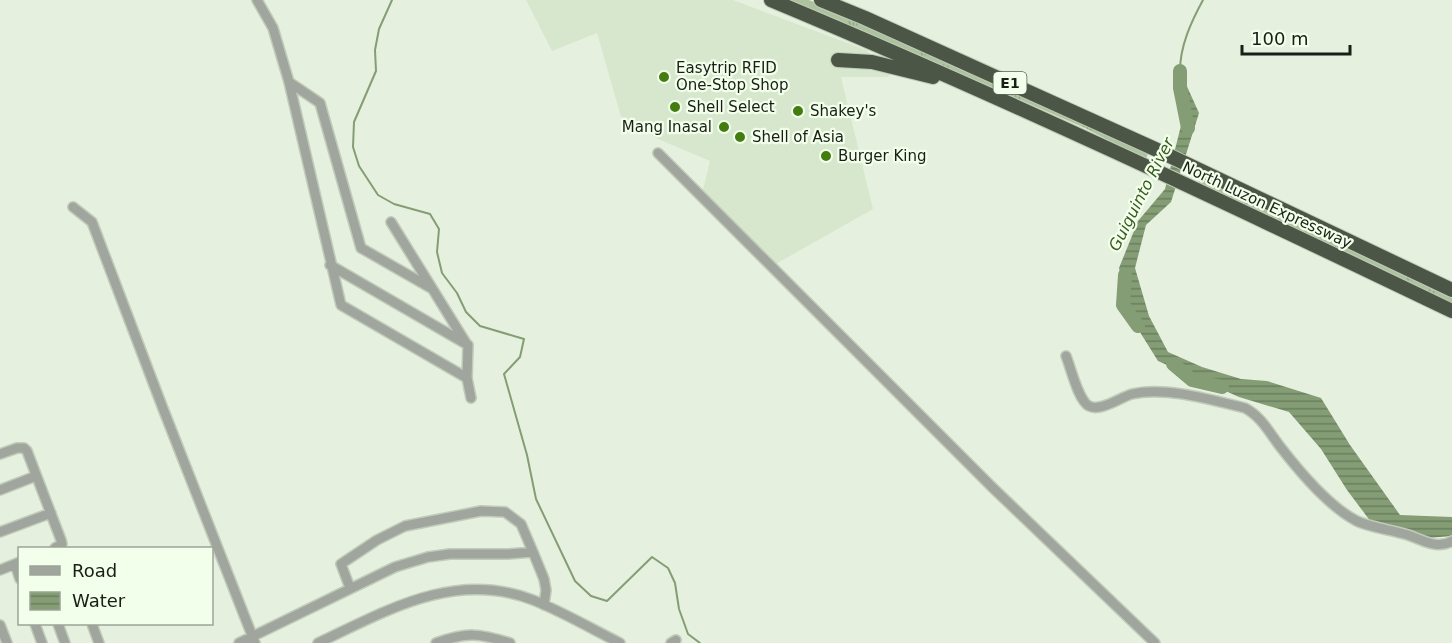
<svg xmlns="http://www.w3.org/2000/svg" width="1452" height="643" viewBox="0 0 1452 643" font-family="'DejaVu Sans',sans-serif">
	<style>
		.built { fill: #d7e7cd }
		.grass { fill: url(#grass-tufts) }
		.water { fill: url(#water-rules) }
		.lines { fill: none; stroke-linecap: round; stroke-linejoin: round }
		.stream { stroke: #849d75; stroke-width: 2 }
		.river { stroke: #849d75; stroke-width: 14 }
		.minor-casing { stroke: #c0cbba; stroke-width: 12 }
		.highway-casing { stroke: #c0cbba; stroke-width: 16 }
		.minor { stroke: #a0a59d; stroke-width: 9 }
		.highway { stroke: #4c5646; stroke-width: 14 }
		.poi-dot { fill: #457c11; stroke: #f2ffeb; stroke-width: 2 }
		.labels { text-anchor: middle; stroke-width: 4.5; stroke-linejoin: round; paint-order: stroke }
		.shield { fill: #f2ffeb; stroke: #5b6257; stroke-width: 1.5 }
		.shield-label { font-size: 14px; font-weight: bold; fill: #1a1e17 }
		.poi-label { font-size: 15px; fill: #1a1e17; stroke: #f2ffeb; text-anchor: start }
		.street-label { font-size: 15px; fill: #1a1e17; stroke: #f2ffeb }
		.water-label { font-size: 16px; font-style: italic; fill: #3a5b21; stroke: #f2ffeb }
	</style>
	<defs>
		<pattern id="grass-tufts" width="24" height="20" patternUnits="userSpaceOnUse" patternTransform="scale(1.5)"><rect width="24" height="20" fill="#acc39e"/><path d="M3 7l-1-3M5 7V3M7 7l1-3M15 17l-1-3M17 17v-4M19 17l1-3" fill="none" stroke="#93a787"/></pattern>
		<pattern id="water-rules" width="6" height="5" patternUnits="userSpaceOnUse" patternTransform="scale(1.5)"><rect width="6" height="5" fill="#849d75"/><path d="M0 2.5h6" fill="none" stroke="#6b7f5f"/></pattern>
	</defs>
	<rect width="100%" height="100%" fill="#e5f1de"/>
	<!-- built -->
	<path class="built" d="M 526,0 L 733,0 L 866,50 L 891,73 L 888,77 L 841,77 L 873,209 L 774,265 L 702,194 L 710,161 L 658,139 L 621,117 L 597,33 L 552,51 Z"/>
	<!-- grass -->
	<path class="grass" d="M 791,0 L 809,0 L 842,14 L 1148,153 L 1146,160 L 1085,128 Z
		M 1201,177 L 1452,298 L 1452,304 L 1198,183 Z"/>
	<!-- water -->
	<path class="water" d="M 1180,71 L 1199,113 L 1171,202 L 1146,225 L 1135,268 L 1149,316 L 1168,352 L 1202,367 L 1241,379 L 1267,381 L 1321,398 L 1350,445 L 1400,515 L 1452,517 L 1452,536 L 1427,538 L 1377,530 L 1347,490 L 1321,449 L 1289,412 L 1239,397 L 1158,361 L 1128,313 L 1119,268 L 1138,221 L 1165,189 L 1187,102 Z"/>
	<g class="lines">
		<!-- stream -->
		<path class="stream" d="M 392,0 L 379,29 L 375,50 L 376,71 L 354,122 L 353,147 L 359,166 L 378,195 L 394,204 L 430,214 L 439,229 L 437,252 L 442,273 L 457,293 L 466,312 L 480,326 L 524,339 L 520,357 L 504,374 L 527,455 L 536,499 L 575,581 L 591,596 L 607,601 L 652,557 L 668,568 L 675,583 L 679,609 L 688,634 L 700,643
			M 1180,71 C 1180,46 1191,22 1203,0"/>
		<!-- river -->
		<path class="river" d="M 1180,71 L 1180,88 L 1188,128
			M 1125,275 L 1123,305 L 1138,326
			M 1173,364 L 1192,380 L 1222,387"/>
		<defs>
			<path id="minor" d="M 257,0 L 273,28 L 289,82 L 341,305 L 467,378
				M 289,82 L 320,103 L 361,248 L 431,288
				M 658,153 L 993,488 L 1155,643
				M 73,207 L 92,222 L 162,406 L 255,643
				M 391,222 L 466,343
				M 330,265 L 468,345 L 467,378 L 471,398
				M 1066,356 C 1071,368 1078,400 1089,406 C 1101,412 1121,397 1132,394 C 1165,386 1212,400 1245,408 C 1262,417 1270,434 1282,449 C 1300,472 1329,506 1355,520 C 1367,527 1393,530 1408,535 C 1422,540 1438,550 1452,541
				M 0,454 L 17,448 L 24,448 L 27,451 L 61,540 L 62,544 L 55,548
				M 0,490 L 36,476
				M 0,532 L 51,513
				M 15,564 L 20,579
				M 0,570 L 20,562
				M 350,588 L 341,564 L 377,540 L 405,526 L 481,511 L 505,512 L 521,524 L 533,552 L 544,579 L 546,590 L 544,605
				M 35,624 L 42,643
				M 58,624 L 65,643
				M 92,624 L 99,643
				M 0,625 L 7,643
				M 239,643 L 395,567 L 428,557 L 450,554 L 508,554 L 533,552
				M 318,643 C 388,610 455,570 533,600 C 563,612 592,629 620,643
				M 436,643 C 467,632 479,633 510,643
				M 671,643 L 676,640"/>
			<path id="highway" d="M 771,0 C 1001,96 1227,203 1452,311
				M 821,0 L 865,18 L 1155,149 L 1452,290
				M 838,60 L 872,62 L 933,77"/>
		</defs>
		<!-- minor casing -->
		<use href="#minor" class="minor-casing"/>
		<!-- highway casing -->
		<use href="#highway" class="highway-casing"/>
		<!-- minor -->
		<use href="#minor" class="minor"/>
		<!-- highway -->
		<use href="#highway" class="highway"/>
	</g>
	<!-- markers -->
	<g class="poi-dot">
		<circle cx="664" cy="77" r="6"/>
		<circle cx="675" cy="107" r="6"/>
		<circle cx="798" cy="111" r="6"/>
		<circle cx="724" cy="127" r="6"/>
		<circle cx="740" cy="137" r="6"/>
		<circle cx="826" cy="156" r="6"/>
	</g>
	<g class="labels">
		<!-- shield labels -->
		<rect class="shield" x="993.5" y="72" width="33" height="22" rx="4.5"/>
		<g class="shield-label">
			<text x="1010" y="88">E1</text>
		</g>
		<!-- poi labels -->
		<g class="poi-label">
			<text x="676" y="73">Easytrip RFID<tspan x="676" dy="17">One-Stop Shop</tspan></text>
			<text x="687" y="112">Shell Select</text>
			<text x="810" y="116">Shakey's</text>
			<text x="712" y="132" text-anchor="end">Mang Inasal</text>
			<text x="752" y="142">Shell of Asia</text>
			<text x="838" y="161">Burger King</text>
		</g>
		<!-- street labels -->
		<g class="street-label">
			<text transform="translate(1267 205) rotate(25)" y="5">North Luzon Expressway</text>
		</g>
		<!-- water labels -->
		<g class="water-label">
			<text transform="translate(1141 194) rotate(-63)" y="6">Guiguinto River</text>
		</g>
	</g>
	<!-- legend -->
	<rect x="18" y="547" width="195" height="78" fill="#f2ffeb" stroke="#9ca596" stroke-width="1.5"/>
	<rect x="30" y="566" width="30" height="9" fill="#a0a59d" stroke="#9ca596" stroke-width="1.5"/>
	<text x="72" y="577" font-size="18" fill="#1a1e17">Road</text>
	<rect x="30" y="592" width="30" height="18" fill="url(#water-rules)" stroke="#9ca596" stroke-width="1.5"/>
	<text x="72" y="607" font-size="18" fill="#1a1e17">Water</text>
	<!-- scale -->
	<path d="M1242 45v9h108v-9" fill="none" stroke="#1a1e17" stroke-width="3"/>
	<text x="1251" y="45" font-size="18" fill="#1a1e17" stroke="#f2ffeb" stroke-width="4.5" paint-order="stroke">100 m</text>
</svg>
